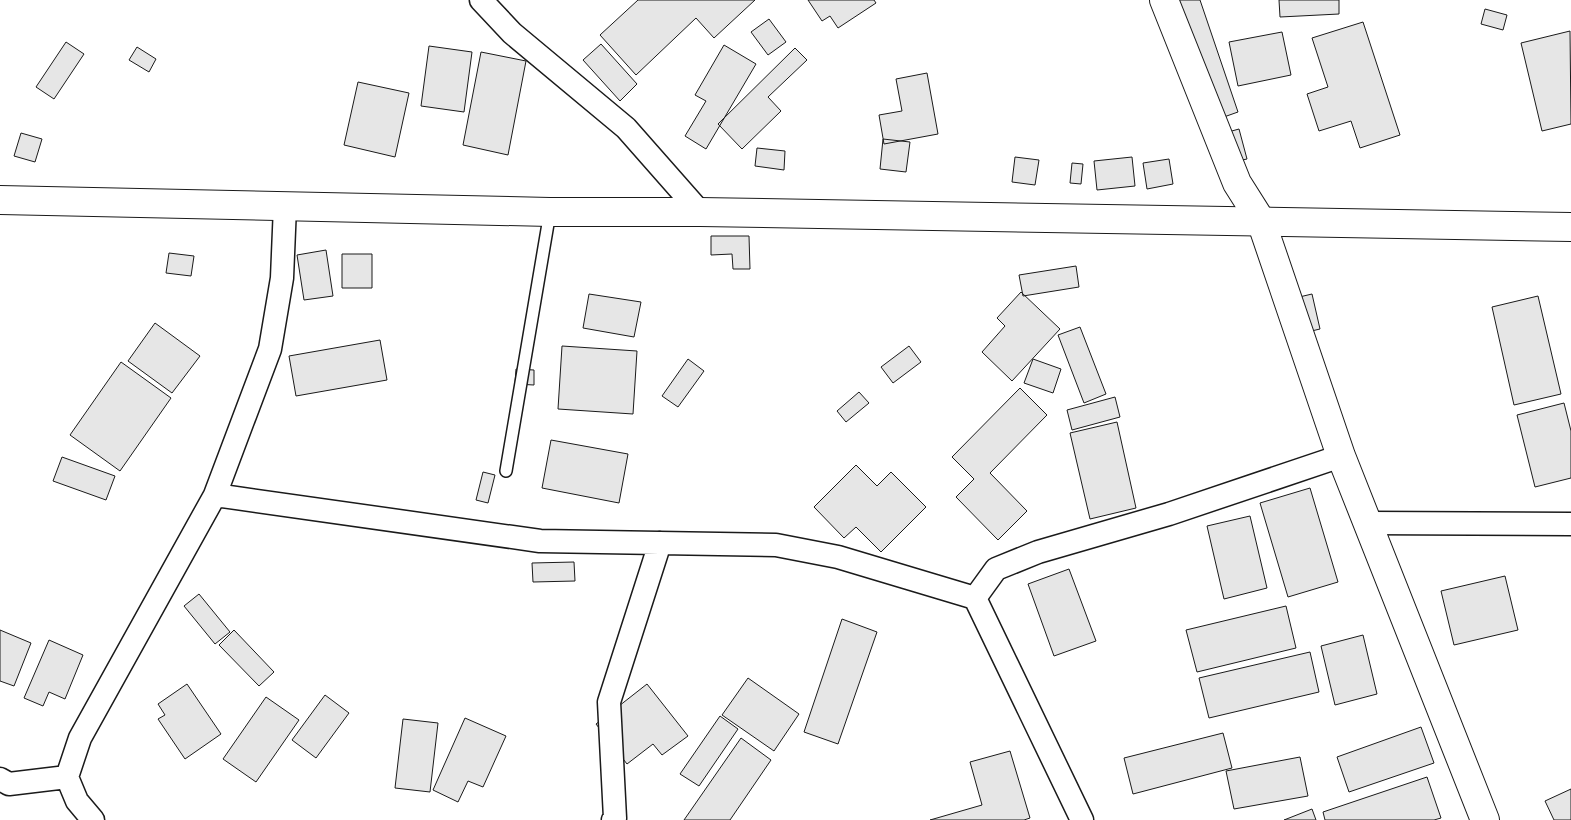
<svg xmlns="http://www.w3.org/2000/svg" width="1571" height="820" viewBox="0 0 1571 820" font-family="Ubuntu,sans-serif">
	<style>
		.building { fill: #e6e6e6; stroke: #1a1a1a }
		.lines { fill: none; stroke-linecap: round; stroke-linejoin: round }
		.service-casing { stroke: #1a1a1a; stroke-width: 14 }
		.minor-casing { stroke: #1a1a1a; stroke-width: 25 }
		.tertiary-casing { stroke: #1a1a1a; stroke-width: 30 }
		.secondary-casing { stroke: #1a1a1a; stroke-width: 30 }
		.service { stroke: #fff; stroke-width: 11 }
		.minor { stroke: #fff; stroke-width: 22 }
		.tertiary { stroke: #fff; stroke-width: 28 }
		.secondary { stroke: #fff; stroke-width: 28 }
	</style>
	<rect width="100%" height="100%" fill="#fff"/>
	<!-- building -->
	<path class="building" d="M 638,0 L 755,0 L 714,38 L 696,18 L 636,75 L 600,35 Z
		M 808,0 L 874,0 L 876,3 L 838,28 L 830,16 L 822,21 Z
		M 1162,0 L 1200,0 L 1238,112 L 1204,124 Z
		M 1279,0 L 1339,0 L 1339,14 L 1280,17 Z
		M 1485,9 L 1507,15 L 1503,30 L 1481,24 Z
		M 769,19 L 786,42 L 768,55 L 751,32 Z
		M 1363,22 L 1400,135 L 1360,148 L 1351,121 L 1319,131 L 1307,94 L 1328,87 L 1312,38 Z
		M 1570,31 L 1571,124 L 1542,131 L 1521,43 Z
		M 1282,32 L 1291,75 L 1238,86 L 1229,42 Z
		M 66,42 L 84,54 L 54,99 L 36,87 Z
		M 601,44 L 637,84 L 620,101 L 583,60 Z
		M 724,45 L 756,64 L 706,149 L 685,136 L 706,101 L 695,95 Z
		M 429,46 L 472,52 L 464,112 L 421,106 Z
		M 137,47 L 156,59 L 149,72 L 129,60 Z
		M 795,48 L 807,60 L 768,97 L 781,111 L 742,149 L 718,124 Z
		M 481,52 L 526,61 L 508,155 L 463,145 Z
		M 927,73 L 938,134 L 884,144 L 879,115 L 902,111 L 896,79 Z
		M 358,82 L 409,93 L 395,157 L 344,145 Z
		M 1239,129 L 1247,159 L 1229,163 L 1221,134 Z
		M 21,133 L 42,139 L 35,162 L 14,156 Z
		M 883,139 L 910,142 L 906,172 L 880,169 Z
		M 757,148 L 785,151 L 784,170 L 755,166 Z
		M 1015,157 L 1039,160 L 1035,185 L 1012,182 Z
		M 1132,157 L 1135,186 L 1097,190 L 1094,161 Z
		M 1169,159 L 1173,184 L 1147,189 L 1143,163 Z
		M 1072,163 L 1083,164 L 1081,184 L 1070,183 Z
		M 711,236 L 749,236 L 750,269 L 733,269 L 732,254 L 711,255 Z
		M 326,250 L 333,296 L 304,300 L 297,255 Z
		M 169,253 L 194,256 L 191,276 L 166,273 Z
		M 342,254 L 372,254 L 372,288 L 342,288 Z
		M 1076,266 L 1079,287 L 1023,296 L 1019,275 Z
		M 1021,292 L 1060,329 L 1012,381 L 982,352 L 1005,326 L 997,318 Z
		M 589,294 L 641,302 L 634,337 L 583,328 Z
		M 1312,294 L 1320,329 L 1303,333 L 1295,298 Z
		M 1538,296 L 1561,394 L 1514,405 L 1492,307 Z
		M 155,323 L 200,356 L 172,393 L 128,361 Z
		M 1080,327 L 1106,394 L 1084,403 L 1058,335 Z
		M 380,340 L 387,380 L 296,396 L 289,356 Z
		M 562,346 L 637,351 L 633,414 L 558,409 Z
		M 909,346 L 921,362 L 893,383 L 881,367 Z
		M 688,359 L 704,371 L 678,407 L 662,396 Z
		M 1033,359 L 1061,369 L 1053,393 L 1024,383 Z
		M 121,362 L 171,398 L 120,471 L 70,435 Z
		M 516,369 L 534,370 L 534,385 L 515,384 Z
		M 1020,388 L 1047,415 L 990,473 L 1027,511 L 998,540 L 956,497 L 974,479 L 952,457 Z
		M 859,392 L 869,403 L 846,422 L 837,411 Z
		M 1115,397 L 1120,417 L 1072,430 L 1067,410 Z
		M 1564,403 L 1571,431 L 1571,478 L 1535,487 L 1517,415 Z
		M 1117,422 L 1136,508 L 1090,519 L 1070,433 Z
		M 551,440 L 628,454 L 619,503 L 542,488 Z
		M 62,457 L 115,476 L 106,500 L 53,481 Z
		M 856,465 L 877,486 L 891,472 L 926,507 L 881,552 L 856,527 L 844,538 L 814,507 Z
		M 483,472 L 495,475 L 488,503 L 476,500 Z
		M 1310,488 L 1338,582 L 1288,597 L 1260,503 Z
		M 1250,516 L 1267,588 L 1224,599 L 1207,526 Z
		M 574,562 L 575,581 L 533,582 L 532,563 Z
		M 1069,569 L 1096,641 L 1054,656 L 1028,584 Z
		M 1505,576 L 1518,630 L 1454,645 L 1441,591 Z
		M 199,594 L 230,632 L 215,644 L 184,606 Z
		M 1286,606 L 1296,648 L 1197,672 L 1186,630 Z
		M 842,619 L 877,632 L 838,744 L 804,732 Z
		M 0,630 L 31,643 L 14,686 L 0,681 Z
		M 234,630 L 274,672 L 259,686 L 219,645 Z
		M 1363,635 L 1377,694 L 1335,705 L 1321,646 Z
		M 49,640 L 83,655 L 65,699 L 49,692 L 43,706 L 24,698 Z
		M 1310,652 L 1319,692 L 1209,718 L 1199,678 Z
		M 748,678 L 799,714 L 774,751 L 722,715 Z
		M 187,684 L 221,734 L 185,759 L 158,719 L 165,715 L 158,704 Z
		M 647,684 L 688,736 L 662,755 L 653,744 L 627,764 L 596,724 Z
		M 325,695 L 349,713 L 316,758 L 292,740 Z
		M 266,697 L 299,720 L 256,782 L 223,759 Z
		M 720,716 L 738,729 L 699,786 L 680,774 Z
		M 465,718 L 506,736 L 483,787 L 468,781 L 458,802 L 433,790 Z
		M 403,719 L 438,723 L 430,792 L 395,788 Z
		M 1421,727 L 1434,763 L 1349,792 L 1337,757 Z
		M 1223,733 L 1232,768 L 1133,794 L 1124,758 Z
		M 741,738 L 771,760 L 730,820 L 684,820 Z
		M 1010,751 L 1030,818 L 1024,820 L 930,820 L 982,805 L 970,762 Z
		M 1300,757 L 1308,796 L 1234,809 L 1226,771 Z
		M 1427,777 L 1441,818 L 1434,820 L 1325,820 L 1323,812 Z
		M 1571,789 L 1571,820 L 1554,820 L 1545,801 Z
		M 1312,809 L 1316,820 L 1284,820 Z"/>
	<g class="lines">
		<defs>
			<path id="service" d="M 506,471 L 550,212"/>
			<path id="minor" d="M 481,0 L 512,33 L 626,128 L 700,212
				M 215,495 L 540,541 L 776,545 L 838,557 L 975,598 L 1082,820
				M 1368,523 L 1571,524
				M 975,598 L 996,569 L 1038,552 L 1169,514 L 1341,456
				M 0,779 L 9,784 L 67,777
				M 93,820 L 77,801 L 67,777 L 80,738 L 215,495 L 270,349 L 282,278 L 285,206
				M 613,820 L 615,818 L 609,702 L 660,543"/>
			<path id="tertiary" d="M 1164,0 L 1237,183 L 1261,221 L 1341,456 L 1485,820"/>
			<path id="secondary" d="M 0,200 L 550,212 L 700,212 L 1571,227"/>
		</defs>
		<!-- service casing -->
		<use href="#service" class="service-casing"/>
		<!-- minor casing -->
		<use href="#minor" class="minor-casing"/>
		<!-- tertiary casing -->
		<use href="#tertiary" class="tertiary-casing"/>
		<!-- secondary casing -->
		<use href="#secondary" class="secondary-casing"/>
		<!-- service -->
		<use href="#service" class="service"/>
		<!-- minor -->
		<use href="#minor" class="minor"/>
		<!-- tertiary -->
		<use href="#tertiary" class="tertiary"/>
		<!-- secondary -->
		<use href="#secondary" class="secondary"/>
	</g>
</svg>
